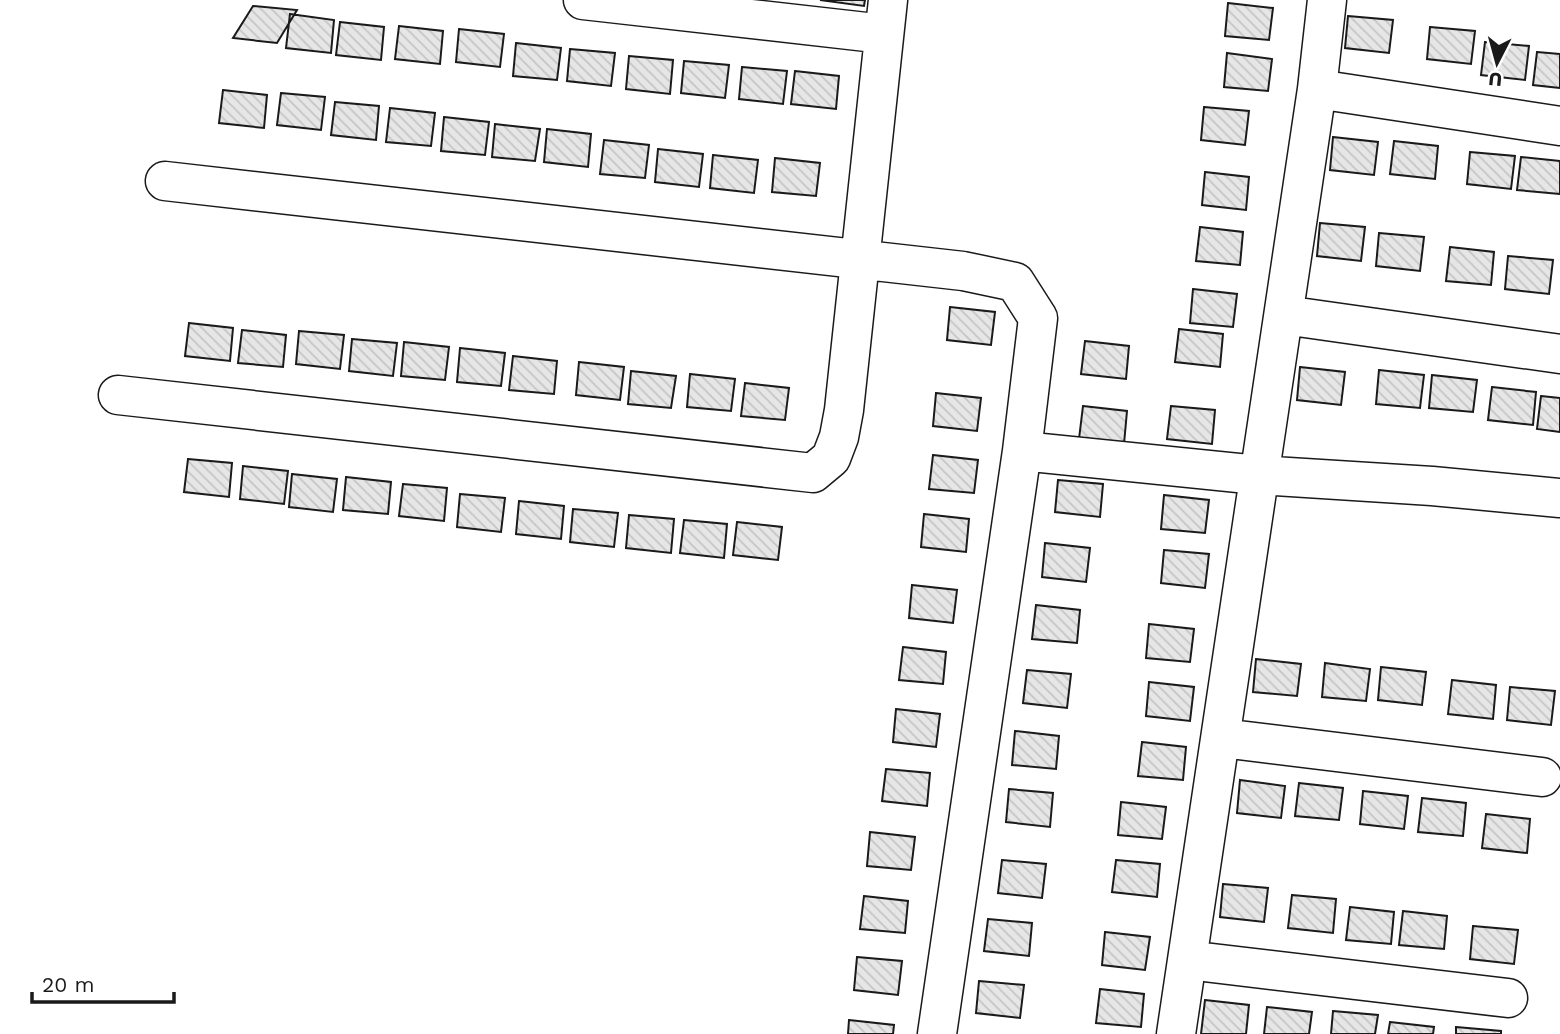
<svg xmlns="http://www.w3.org/2000/svg" width="1560" height="1034" viewBox="0 0 1560 1034" font-family="'Work Sans',sans-serif">
	<style>
		.building { fill: url(#building-back-hatch); stroke: #1a1a1a; stroke-width: 2 }
		.lines { fill: none; stroke-linecap: round; stroke-linejoin: round }
		.minor-casing { stroke: #1a1a1a; stroke-width: 41 }
		.minor { stroke: #fff; stroke-width: 38 }
	</style>
	<defs>
		<pattern id="building-back-hatch" width="6" height="6" patternUnits="userSpaceOnUse" patternTransform="scale(1.75)"><rect width="6" height="6" fill="#e6e6e6"/><path d="M-1 5l2 2M0 0l6 6M5-1l2 2" fill="none" stroke="#c5c5c5"/></pattern>
	</defs>
	<rect width="100%" height="100%" fill="#fff"/>
	<!-- building -->
	<path class="building" d="M 820,0 L 865,0 L 864,6 Z
		M 1228,3 L 1273,8 L 1269,40 L 1225,36 Z
		M 253,6 L 297,10 L 277,43 L 233,38 Z
		M 290,14 L 334,20 L 331,53 L 286,48 Z
		M 1348,16 L 1393,20 L 1389,53 L 1345,48 Z
		M 340,22 L 384,27 L 381,60 L 336,55 Z
		M 399,26 L 443,31 L 440,64 L 395,59 Z
		M 1430,27 L 1475,31 L 1471,64 L 1427,59 Z
		M 459,29 L 504,34 L 500,67 L 456,62 Z
		M 1485,42 L 1529,46 L 1525,80 L 1481,75 Z
		M 516,43 L 561,48 L 557,80 L 513,76 Z
		M 570,49 L 615,53 L 611,86 L 567,81 Z
		M 1537,52 L 1560,54 L 1560,88 L 1533,85 Z
		M 1227,53 L 1272,59 L 1268,91 L 1224,87 Z
		M 629,56 L 673,60 L 670,94 L 626,89 Z
		M 684,61 L 729,65 L 725,98 L 681,93 Z
		M 742,67 L 787,71 L 783,104 L 739,99 Z
		M 795,71 L 839,76 L 836,109 L 791,104 Z
		M 223,90 L 267,95 L 264,128 L 219,123 Z
		M 281,93 L 325,97 L 321,130 L 277,125 Z
		M 335,102 L 379,106 L 376,140 L 331,135 Z
		M 1204,107 L 1249,111 L 1245,145 L 1201,140 Z
		M 390,108 L 435,113 L 431,146 L 386,142 Z
		M 444,117 L 489,122 L 485,155 L 441,151 Z
		M 495,124 L 540,129 L 535,161 L 492,157 Z
		M 547,129 L 591,134 L 588,167 L 544,162 Z
		M 1333,137 L 1378,142 L 1374,175 L 1330,170 Z
		M 604,140 L 649,145 L 645,178 L 600,174 Z
		M 1394,141 L 1438,146 L 1435,179 L 1390,174 Z
		M 658,149 L 703,154 L 699,187 L 655,182 Z
		M 1470,152 L 1515,156 L 1511,189 L 1467,184 Z
		M 713,155 L 758,160 L 754,193 L 710,188 Z
		M 1521,157 L 1560,161 L 1560,194 L 1517,190 Z
		M 775,158 L 820,163 L 816,196 L 772,192 Z
		M 1205,172 L 1249,177 L 1246,210 L 1202,205 Z
		M 1320,223 L 1365,227 L 1361,261 L 1317,256 Z
		M 1200,227 L 1243,232 L 1240,265 L 1196,261 Z
		M 1379,233 L 1424,237 L 1420,271 L 1376,266 Z
		M 1450,247 L 1494,252 L 1491,285 L 1446,281 Z
		M 1508,256 L 1553,260 L 1549,294 L 1505,289 Z
		M 1193,289 L 1237,294 L 1233,327 L 1190,323 Z
		M 950,307 L 995,312 L 991,345 L 947,340 Z
		M 189,323 L 233,328 L 230,361 L 185,356 Z
		M 1179,329 L 1223,334 L 1220,367 L 1175,362 Z
		M 242,330 L 286,335 L 283,367 L 238,363 Z
		M 299,331 L 344,335 L 340,369 L 296,364 Z
		M 352,339 L 397,343 L 393,376 L 349,371 Z
		M 1085,341 L 1129,346 L 1126,379 L 1081,374 Z
		M 404,342 L 449,347 L 445,380 L 401,376 Z
		M 460,348 L 505,353 L 501,386 L 457,382 Z
		M 513,356 L 557,361 L 554,394 L 509,390 Z
		M 579,362 L 624,367 L 620,400 L 576,395 Z
		M 1300,367 L 1345,372 L 1341,405 L 1297,400 Z
		M 1379,370 L 1424,375 L 1420,408 L 1376,404 Z
		M 631,371 L 676,376 L 671,408 L 628,404 Z
		M 690,374 L 735,379 L 731,411 L 687,407 Z
		M 1432,375 L 1477,380 L 1473,412 L 1429,408 Z
		M 745,383 L 789,388 L 785,420 L 741,416 Z
		M 1492,387 L 1536,392 L 1533,425 L 1488,420 Z
		M 936,393 L 981,398 L 977,431 L 933,426 Z
		M 1541,396 L 1560,398 L 1560,432 L 1537,429 Z
		M 1083,406 L 1127,411 L 1124,444 L 1079,439 Z
		M 1171,406 L 1215,410 L 1212,444 L 1167,439 Z
		M 933,455 L 978,460 L 974,493 L 929,489 Z
		M 188,459 L 232,463 L 229,497 L 184,492 Z
		M 243,466 L 288,471 L 284,504 L 240,499 Z
		M 292,474 L 337,479 L 333,512 L 289,507 Z
		M 346,477 L 391,482 L 388,514 L 343,510 Z
		M 1058,480 L 1103,484 L 1100,517 L 1055,512 Z
		M 403,484 L 447,488 L 444,521 L 399,516 Z
		M 460,494 L 505,498 L 501,532 L 457,527 Z
		M 1164,495 L 1209,500 L 1205,533 L 1161,529 Z
		M 519,501 L 564,506 L 561,539 L 516,534 Z
		M 573,509 L 618,513 L 614,547 L 570,542 Z
		M 924,514 L 969,519 L 966,552 L 921,547 Z
		M 629,515 L 674,519 L 671,553 L 626,548 Z
		M 684,520 L 727,524 L 724,558 L 680,553 Z
		M 737,522 L 782,527 L 778,560 L 733,555 Z
		M 1045,543 L 1090,548 L 1086,582 L 1042,577 Z
		M 1164,550 L 1209,554 L 1205,588 L 1161,583 Z
		M 912,585 L 957,590 L 953,623 L 909,618 Z
		M 1036,605 L 1080,610 L 1077,643 L 1032,639 Z
		M 1149,624 L 1194,629 L 1190,662 L 1146,658 Z
		M 903,647 L 946,652 L 943,684 L 899,680 Z
		M 1256,659 L 1301,664 L 1297,696 L 1253,692 Z
		M 1325,663 L 1370,669 L 1366,701 L 1322,697 Z
		M 1381,667 L 1426,672 L 1422,705 L 1378,700 Z
		M 1027,670 L 1071,674 L 1067,708 L 1023,703 Z
		M 1452,680 L 1496,685 L 1493,719 L 1448,714 Z
		M 1149,682 L 1194,687 L 1190,721 L 1146,716 Z
		M 1510,687 L 1555,691 L 1551,725 L 1507,720 Z
		M 896,709 L 940,714 L 936,747 L 893,742 Z
		M 1015,731 L 1059,736 L 1056,769 L 1012,765 Z
		M 1142,742 L 1186,747 L 1183,780 L 1138,776 Z
		M 886,769 L 930,773 L 927,806 L 882,801 Z
		M 1240,780 L 1285,786 L 1281,818 L 1237,813 Z
		M 1299,783 L 1343,788 L 1339,820 L 1295,816 Z
		M 1009,789 L 1053,793 L 1050,827 L 1006,822 Z
		M 1363,791 L 1408,796 L 1404,829 L 1360,824 Z
		M 1422,798 L 1466,803 L 1463,836 L 1418,832 Z
		M 1121,802 L 1166,807 L 1162,839 L 1118,835 Z
		M 1486,814 L 1530,819 L 1527,853 L 1482,848 Z
		M 870,832 L 915,837 L 911,870 L 867,866 Z
		M 1002,860 L 1046,864 L 1042,898 L 998,893 Z
		M 1116,860 L 1160,864 L 1157,897 L 1112,892 Z
		M 1223,884 L 1268,888 L 1264,922 L 1220,917 Z
		M 1292,895 L 1336,899 L 1333,933 L 1288,928 Z
		M 864,896 L 908,901 L 905,933 L 860,929 Z
		M 1350,907 L 1394,912 L 1391,944 L 1346,940 Z
		M 1403,911 L 1447,916 L 1444,949 L 1399,945 Z
		M 988,919 L 1032,923 L 1029,956 L 984,951 Z
		M 1473,926 L 1518,930 L 1514,964 L 1470,959 Z
		M 1105,932 L 1150,937 L 1145,970 L 1102,965 Z
		M 857,957 L 902,961 L 898,995 L 854,990 Z
		M 979,981 L 1024,985 L 1020,1018 L 976,1013 Z
		M 1100,989 L 1144,994 L 1141,1027 L 1096,1023 Z
		M 1205,1000 L 1249,1005 L 1246,1034 L 1201,1034 Z
		M 1267,1007 L 1312,1012 L 1309,1034 L 1264,1034 Z
		M 1333,1011 L 1378,1015 L 1375,1034 L 1331,1034 Z
		M 849,1020 L 894,1025 L 893,1034 L 848,1034 Z
		M 1390,1022 L 1434,1027 L 1433,1034 L 1388,1034 Z
		M 1456,1027 L 1501,1031 L 1501,1034 L 1456,1034 Z"/>
	<g class="lines">
		<defs>
			<path id="minor" d="M 583,0 L 884,34
				M 1317,89 L 1560,126
				M 165,181 L 963,271 L 1015,282 L 1038,318 L 1022,451 L 937,1034
				M 1284,315 L 1560,354
				M 118,395 L 813,473 L 831,458 L 839,437 L 844,410 L 888,0
				M 1022,451 L 1258,475 L 1432,486 L 1560,498
				M 1222,738 L 1542,777
				M 1187,960 L 1508,998
				M 1176,1034 L 1317,89 L 1327,0"/>
		</defs>
		<!-- minor casing -->
		<use href="#minor" class="minor-casing"/>
		<!-- minor -->
		<use href="#minor" class="minor"/>
	</g>
	<!-- north arrow -->
	<g transform="translate(1497 63) rotate(186)" stroke="#ffffff" stroke-width="5" paint-order="stroke">
	<path d="M0-5L12 26L0 18L-12 26Z" fill="#1a1a1a"/>
	<text y="-10" font-size="19" font-weight="bold" text-anchor="middle" fill="#1a1a1a">U</text>
	</g>
	<!-- scale -->
	<path d="M32 992v10h142v-10" fill="none" stroke="#1a1a1a" stroke-width="3.5"/>
	<text x="42" y="992" font-size="21" fill="#1a1a1a" stroke="#ffffff" stroke-width="5" paint-order="stroke">20 m</text>
</svg>
